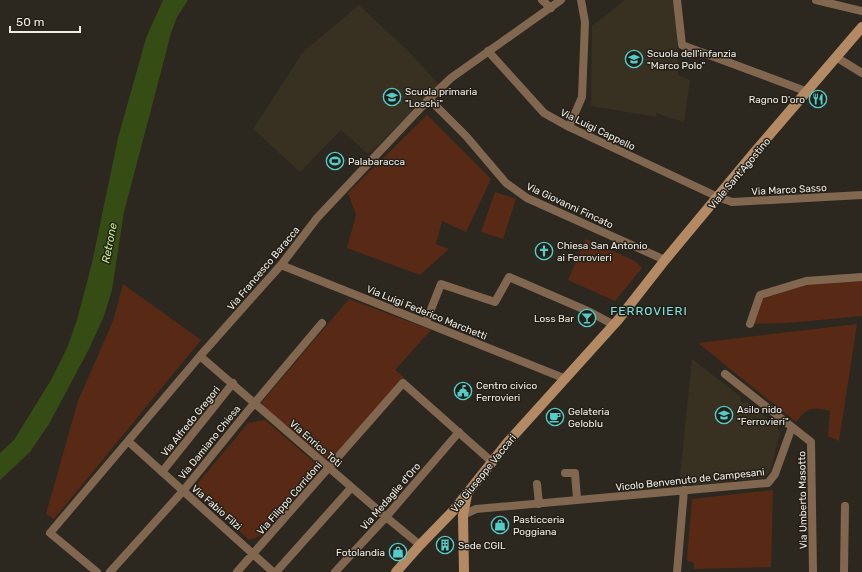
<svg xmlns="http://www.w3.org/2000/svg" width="862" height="572" viewBox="0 0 862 572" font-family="Rubik,sans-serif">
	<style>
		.built { fill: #383122 }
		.green { fill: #582a16 }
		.water { fill: #354c14 }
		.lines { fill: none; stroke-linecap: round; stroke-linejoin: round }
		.street { stroke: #816750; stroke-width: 8 }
		.secondary { stroke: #b38a64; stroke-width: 10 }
		.labels { text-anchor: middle; stroke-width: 3; stroke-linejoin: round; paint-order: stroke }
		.poi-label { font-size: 10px; fill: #efece6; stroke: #231f16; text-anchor: start }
		.street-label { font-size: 10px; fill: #efece6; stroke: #231f16 }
		.water-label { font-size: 11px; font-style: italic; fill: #c6f591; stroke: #231f16 }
		.quarter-label { font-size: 12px; letter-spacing: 1px; fill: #7ae6e4; stroke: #231f16 }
	</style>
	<rect width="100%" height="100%" fill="#2c281f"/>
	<!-- built -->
	<path class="built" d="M 625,0 L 676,0 L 678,75 L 690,80 L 684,122 L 657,113 L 656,117 L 591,106 L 592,26 Z
		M 359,5 L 407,50 L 439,84 L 371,152 L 367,153 L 341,130 L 300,172 L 253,129 L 303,52 Z
		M 692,359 L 741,397 L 740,401 L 743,403 L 747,402 L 777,426 L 780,433 L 770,472 L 763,478 L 679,486 Z"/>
	<!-- green -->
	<path class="green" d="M 427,115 L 491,179 L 466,232 L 442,221 L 436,244 L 449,249 L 420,275 L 347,248 L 356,215 L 348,193 Z
		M 495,192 L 516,199 L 503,239 L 481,232 Z
		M 586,239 L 635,261 L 642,268 L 615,301 L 568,280 Z
		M 862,277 L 862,316 L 787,323 L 750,324 L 760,295 L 806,281 Z
		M 123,284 L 201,340 L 54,519 L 46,514 L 78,401 L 113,321 Z
		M 349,299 L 431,330 L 395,370 L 404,377 L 330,463 L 263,406 L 262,402 Z
		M 857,324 L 839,441 L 828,436 L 830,411 C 812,406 807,408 796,422 L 698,343 Z
		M 265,420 L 315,463 L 314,474 L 260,536 L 249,540 L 198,493 L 198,483 L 248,423 Z
		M 773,490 L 771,567 L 694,569 L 694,563 L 687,560 L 692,499 Z"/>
	<!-- water -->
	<path class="water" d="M 163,0 L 188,0 L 177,17 L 171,33 L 152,106 L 124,212 L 112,290 L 104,316 L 89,349 L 49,424 L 30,452 L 0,480 L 0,453 L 14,440 L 51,380 L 67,348 L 77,320 L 92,263 L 118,138 L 146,38 Z"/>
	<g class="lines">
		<!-- street -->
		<path class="street" d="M 542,0 L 551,8
			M 677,0 L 682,45 L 808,92
			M 816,0 L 862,11
			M 488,51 L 544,113 L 569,127 L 718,197 L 732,202 L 862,195
			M 836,57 L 862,73
			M 429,99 L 466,136 L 506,183 L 527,198 L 665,260
			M 569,127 L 582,97 L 585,22 L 581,0
			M 281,265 L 566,379
			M 426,322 L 441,284 L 495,302 L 509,277 L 590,312 L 614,325
			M 750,324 L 760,295 L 806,281 L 862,277
			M 200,356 L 386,517 L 420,545
			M 725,374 L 811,442 L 813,572
			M 129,442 L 273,572
			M 162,472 L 233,383
			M 565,473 L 575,473 L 577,499
			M 537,484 L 539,504
			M 463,515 L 476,509 L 768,483 L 775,474 L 792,427
			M 97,572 L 50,533 L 200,356 L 281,265 L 317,218 L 429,99 L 451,78 L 561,0
			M 110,572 L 183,491 L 247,412 L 322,323
			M 237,572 L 403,383 L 491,461
			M 276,572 L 351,488
			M 335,572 L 386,517 L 459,432
			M 677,572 L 684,490
			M 844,572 L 845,506"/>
		<!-- secondary -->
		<path class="secondary" d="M 396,572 L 420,545 L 453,511 L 507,443 L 618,320 L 665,260 L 753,154 L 862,27
			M 464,572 L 463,515 L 467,495"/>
	</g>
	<!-- icons -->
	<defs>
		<symbol id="school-ring" viewBox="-11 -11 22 22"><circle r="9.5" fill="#231f16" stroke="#53cdcb" stroke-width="1.5"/><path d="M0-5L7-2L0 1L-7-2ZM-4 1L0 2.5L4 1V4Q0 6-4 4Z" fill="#53cdcb"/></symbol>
		<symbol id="restaurant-ring" viewBox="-11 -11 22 22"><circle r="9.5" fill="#231f16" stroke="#53cdcb" stroke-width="1.5"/><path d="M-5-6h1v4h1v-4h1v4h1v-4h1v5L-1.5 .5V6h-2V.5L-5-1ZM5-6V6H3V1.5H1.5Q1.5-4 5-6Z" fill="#53cdcb"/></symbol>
		<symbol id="stadium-ring" viewBox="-11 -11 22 22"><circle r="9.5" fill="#231f16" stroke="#53cdcb" stroke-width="1.5"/><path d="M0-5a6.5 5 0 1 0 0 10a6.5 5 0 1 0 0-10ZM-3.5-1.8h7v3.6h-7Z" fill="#53cdcb"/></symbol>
		<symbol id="church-ring" viewBox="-11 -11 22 22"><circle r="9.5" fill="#231f16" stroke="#53cdcb" stroke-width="1.5"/><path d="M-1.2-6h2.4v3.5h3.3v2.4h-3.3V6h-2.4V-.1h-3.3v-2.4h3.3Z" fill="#53cdcb"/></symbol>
		<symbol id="bar-ring" viewBox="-11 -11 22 22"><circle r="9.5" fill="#231f16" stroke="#53cdcb" stroke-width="1.5"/><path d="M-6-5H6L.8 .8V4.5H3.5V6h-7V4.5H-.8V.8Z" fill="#53cdcb"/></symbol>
		<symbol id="civic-ring" viewBox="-11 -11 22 22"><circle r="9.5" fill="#231f16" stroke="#53cdcb" stroke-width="1.5"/><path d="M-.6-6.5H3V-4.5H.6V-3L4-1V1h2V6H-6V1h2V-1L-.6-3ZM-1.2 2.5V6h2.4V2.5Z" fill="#53cdcb"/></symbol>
		<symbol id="cafe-ring" viewBox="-11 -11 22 22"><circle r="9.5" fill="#231f16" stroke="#53cdcb" stroke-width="1.5"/><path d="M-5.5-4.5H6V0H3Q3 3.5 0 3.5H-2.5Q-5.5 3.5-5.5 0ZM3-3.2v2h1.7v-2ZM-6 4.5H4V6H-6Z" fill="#53cdcb"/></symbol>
		<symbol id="shop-ring" viewBox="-11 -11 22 22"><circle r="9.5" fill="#231f16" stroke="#53cdcb" stroke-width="1.5"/><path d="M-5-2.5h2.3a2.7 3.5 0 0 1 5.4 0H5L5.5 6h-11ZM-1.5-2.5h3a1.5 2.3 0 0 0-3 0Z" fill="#53cdcb"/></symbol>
		<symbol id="building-ring" viewBox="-11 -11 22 22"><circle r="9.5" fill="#231f16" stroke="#53cdcb" stroke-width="1.5"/><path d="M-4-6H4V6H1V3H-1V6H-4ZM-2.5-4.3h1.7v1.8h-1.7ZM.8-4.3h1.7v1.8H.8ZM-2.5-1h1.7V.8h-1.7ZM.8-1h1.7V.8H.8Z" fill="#53cdcb"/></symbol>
	</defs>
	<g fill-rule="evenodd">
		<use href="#school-ring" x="624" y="49" width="20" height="20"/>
		<use href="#school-ring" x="382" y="87" width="20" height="20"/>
		<use href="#restaurant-ring" x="808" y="89" width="20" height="20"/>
		<use href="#stadium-ring" x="325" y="151" width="20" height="20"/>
		<use href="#church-ring" x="534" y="241" width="20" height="20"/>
		<use href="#bar-ring" x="577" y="308" width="20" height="20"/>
		<use href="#civic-ring" x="453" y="381" width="20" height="20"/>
		<use href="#school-ring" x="714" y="405" width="20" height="20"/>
		<use href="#cafe-ring" x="545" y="407" width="20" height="20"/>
		<use href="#shop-ring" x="490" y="515" width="20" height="20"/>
		<use href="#building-ring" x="435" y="535" width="20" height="20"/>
		<use href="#shop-ring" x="388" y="542" width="20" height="20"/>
	</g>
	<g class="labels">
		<!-- poi labels -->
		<g class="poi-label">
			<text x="647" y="57">Scuola dell'infanzia<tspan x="647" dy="12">"Marco Polo"</tspan></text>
			<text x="405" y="95">Scuola primaria<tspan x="405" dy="12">"Loschi"</tspan></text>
			<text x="805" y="103" text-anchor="end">Ragno D'oro</text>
			<text x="348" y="165">Palabaracca</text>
			<text x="557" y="249">Chiesa San Antonio<tspan x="557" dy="12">ai Ferrovieri</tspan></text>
			<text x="574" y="322" text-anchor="end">Loss Bar</text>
			<text x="476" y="389">Centro civico<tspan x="476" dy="12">Ferrovieri</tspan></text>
			<text x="737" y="413">Asilo nido<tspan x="737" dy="12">"Ferrovieri"</tspan></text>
			<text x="568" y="415">Gelateria<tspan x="568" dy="12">Geloblu</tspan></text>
			<text x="513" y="523">Pasticceria<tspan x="513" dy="12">Poggiana</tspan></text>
			<text x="458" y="549">Sede CGIL</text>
			<text x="385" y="556" text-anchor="end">Fotolandia</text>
		</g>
		<!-- street labels -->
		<g class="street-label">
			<text transform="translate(598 129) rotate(26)" y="4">Via Luigi Cappello</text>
			<text transform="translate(739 173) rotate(-50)" y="4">Viale Sant'Agostino</text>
			<text transform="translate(789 189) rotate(-3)" y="4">Via Marco Sasso</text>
			<text transform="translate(570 205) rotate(25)" y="4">Via Giovanni Fincato</text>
			<text transform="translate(263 268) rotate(-50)" y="4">Via Francesco Baracca</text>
			<text transform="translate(427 312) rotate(22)" y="4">Via Luigi Federico Marchetti</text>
			<text transform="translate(190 421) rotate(-51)" y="4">Via Alfredo Gregori</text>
			<text transform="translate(209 442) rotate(-51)" y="4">Via Damiano Chiesa</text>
			<text transform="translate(316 443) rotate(41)" y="4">Via Enrico Toti</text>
			<text transform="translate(483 473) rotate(-51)" y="4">Via Giuseppe Vaccari</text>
			<text transform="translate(690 479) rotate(-6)" y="4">Vicolo Benvenuto de Campesani</text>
			<text transform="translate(390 496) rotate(-49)" y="4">Via Medaglie d'Oro</text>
			<text transform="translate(289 498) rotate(-49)" y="4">Via Filippo Corridoni</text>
			<text transform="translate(802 500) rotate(-91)" y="4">Via Umberto Masotto</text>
			<text transform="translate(217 507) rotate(41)" y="4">Via Fabio Filzi</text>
		</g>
		<!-- water labels -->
		<g class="water-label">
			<text transform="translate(109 243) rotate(-79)" y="4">Retrone</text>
		</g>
		<!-- quarter labels -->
		<g class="quarter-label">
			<text x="649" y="315">FERROVIERI</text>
		</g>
	</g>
	<!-- scale -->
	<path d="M10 26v6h70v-6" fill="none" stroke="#efece6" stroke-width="2"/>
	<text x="16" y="26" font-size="12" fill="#efece6" stroke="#231f16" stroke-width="3" paint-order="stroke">50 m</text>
</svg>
